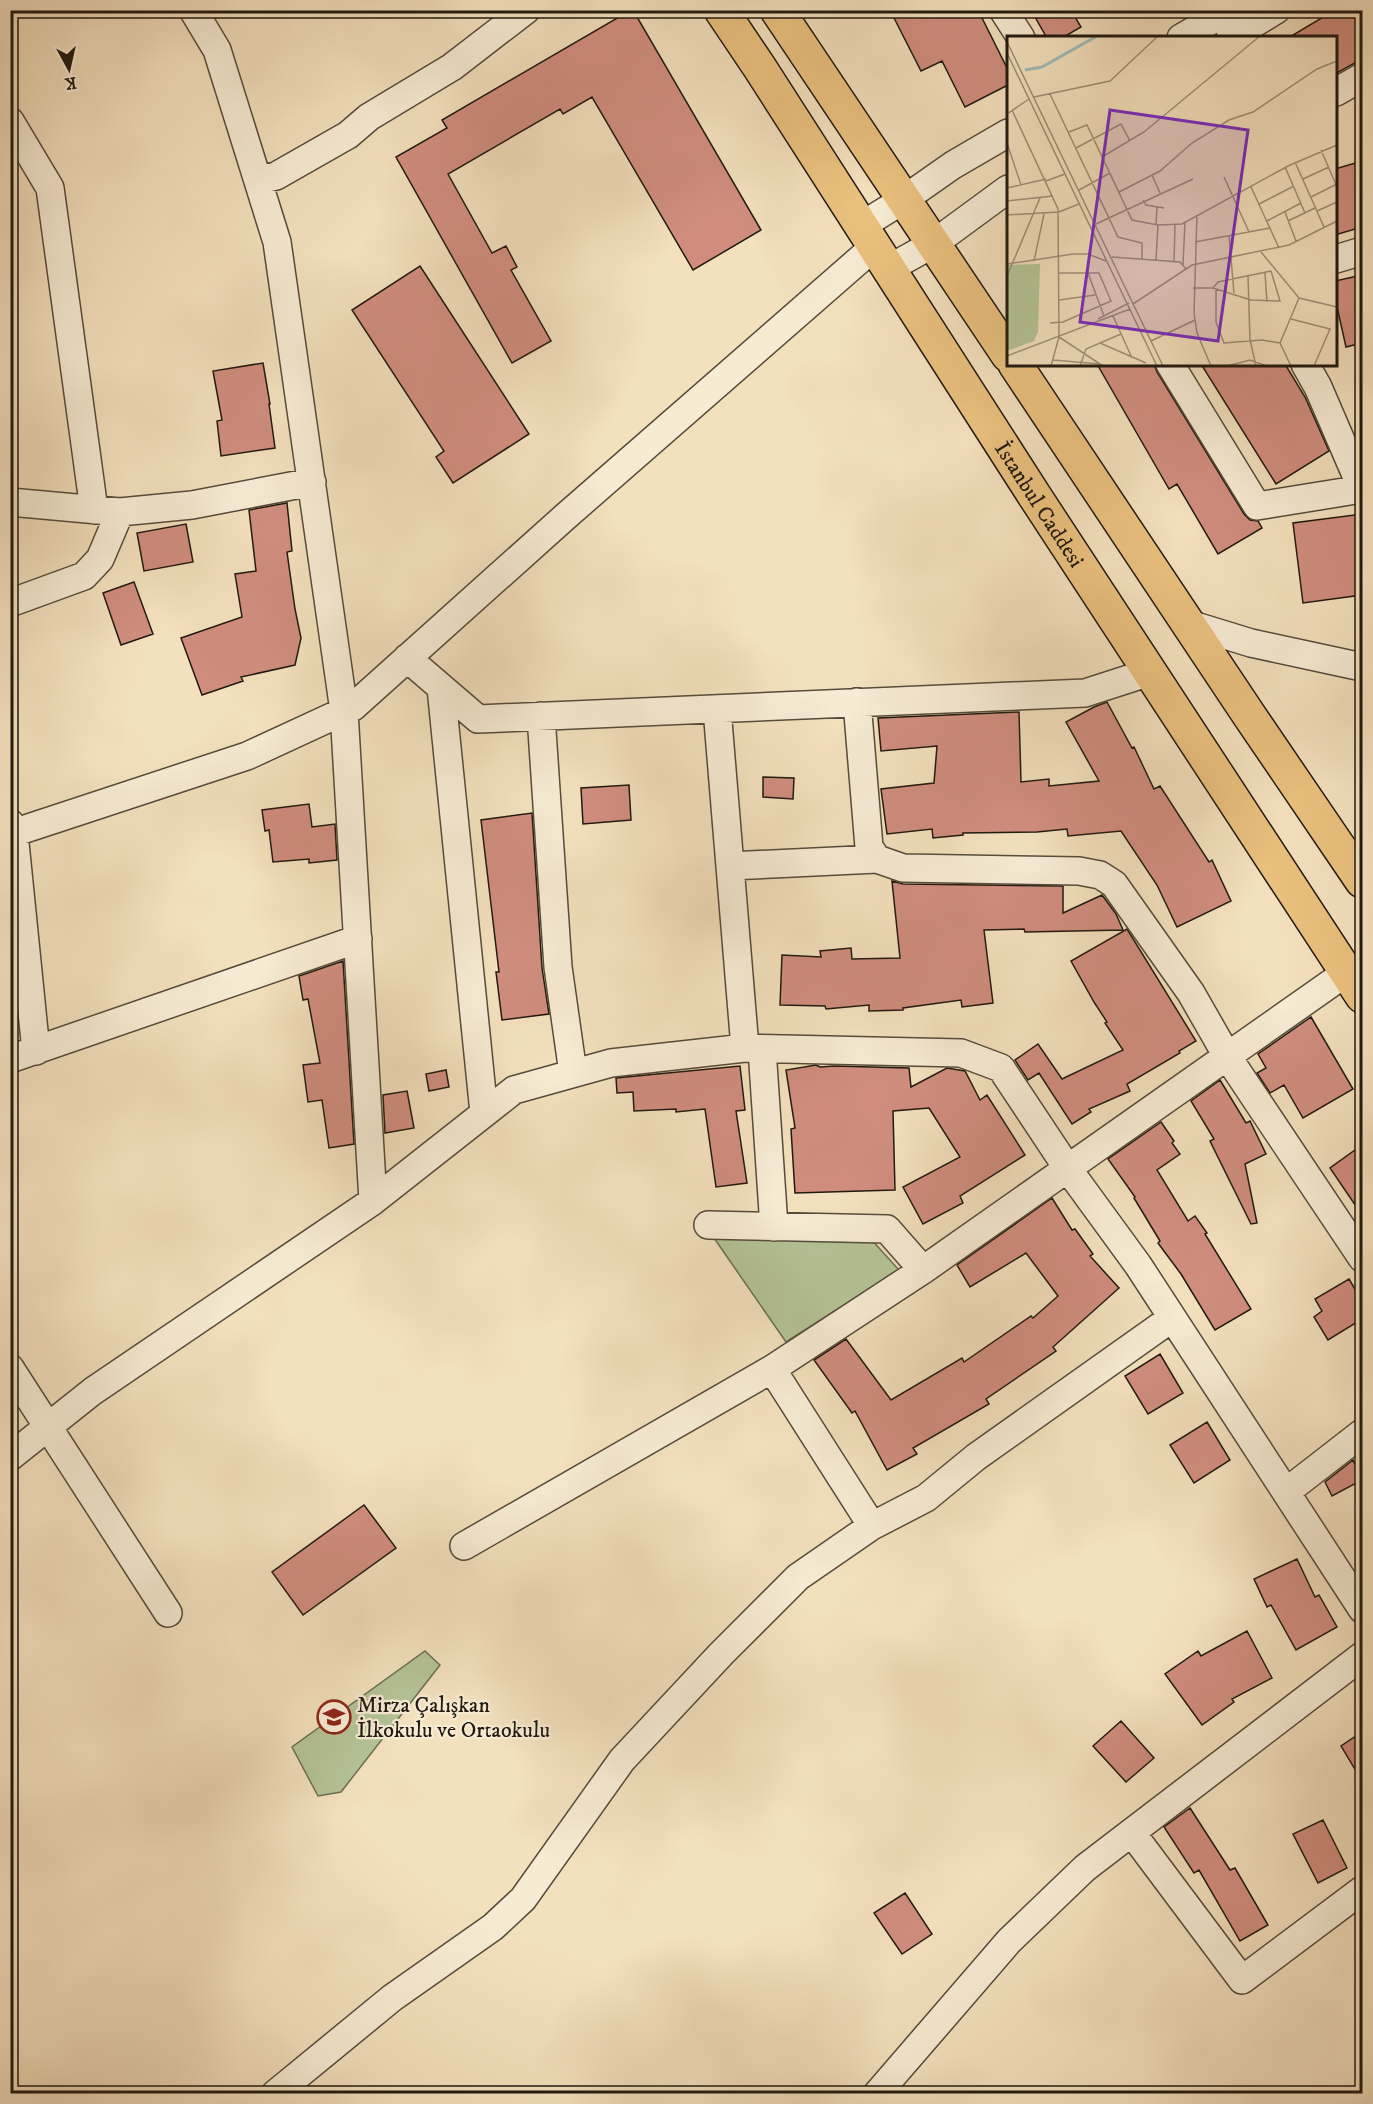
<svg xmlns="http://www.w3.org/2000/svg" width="1373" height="2104" viewBox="0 0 1373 2104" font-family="'IM FELL DW Pica',serif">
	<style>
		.green { fill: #b4c396; stroke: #6a6e53; stroke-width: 1.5 }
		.building { fill: #d08d7e; stroke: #211910; stroke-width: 1.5 }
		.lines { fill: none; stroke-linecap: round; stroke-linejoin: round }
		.minor-casing { stroke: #564b3b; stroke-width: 30 }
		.major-casing { stroke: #211910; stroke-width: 36 }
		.minor { stroke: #f7ebd4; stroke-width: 27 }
		.major { stroke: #eac07e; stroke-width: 33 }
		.labels { text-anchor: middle; stroke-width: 4.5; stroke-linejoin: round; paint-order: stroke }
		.street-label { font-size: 22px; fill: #211910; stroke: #f7ebd4 }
		.poi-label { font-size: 22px; fill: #211910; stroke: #f7ebd4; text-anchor: start }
		.inset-river { fill: none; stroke: #9ebbb9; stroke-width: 3 }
		.inset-road { fill: none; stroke: #9f9078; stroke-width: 1.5 }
		.view { fill: #7b2cbf; fill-opacity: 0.15; stroke: #7b2cbf; stroke-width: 3 }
		.inset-edge { fill: none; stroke: #211910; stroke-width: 3 }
	</style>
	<rect width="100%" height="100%" fill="#f3e0bd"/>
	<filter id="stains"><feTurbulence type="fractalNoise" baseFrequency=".00333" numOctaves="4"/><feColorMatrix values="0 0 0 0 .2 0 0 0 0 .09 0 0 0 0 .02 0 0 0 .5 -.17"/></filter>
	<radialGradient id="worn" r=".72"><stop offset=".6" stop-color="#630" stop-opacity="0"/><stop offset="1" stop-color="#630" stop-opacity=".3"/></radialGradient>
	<!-- green -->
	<path class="green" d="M 714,1238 L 870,1238 L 899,1270 L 786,1342 Z
		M 425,1651 L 440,1665 L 341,1792 L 318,1796 L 292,1747 Z"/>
	<!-- building -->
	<path class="building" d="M 631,10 L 633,10 L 761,230 L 693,270 L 592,97 L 563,114 L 560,109 L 448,174 L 492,253 L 506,246 L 517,267 L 511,270 L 551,341 L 512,363 L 396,157 L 447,128 L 442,120 Z
		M 890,10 L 978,10 L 1008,70 L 1008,85 L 965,107 L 942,61 L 921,71 Z
		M 1031,10 L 1071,10 L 1081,27 L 1062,38 L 1047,38 Z
		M 1335,10 L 1362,10 L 1362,59 L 1335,74 L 1335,38 L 1288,38 Z
		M 1362,161 L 1362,227 L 1335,235 L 1335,169 Z
		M 420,266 L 529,434 L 453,483 L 436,457 L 444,451 L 352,310 Z
		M 1362,275 L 1362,343 L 1346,347 L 1335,298 L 1335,281 Z
		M 263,363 L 270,404 L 269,404 L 275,448 L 221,456 L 217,421 L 222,420 L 213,371 Z
		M 1097,364 L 1154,364 L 1157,372 L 1244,514 L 1250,520 L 1258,521 L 1262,528 L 1218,554 L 1177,484 L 1169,489 Z
		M 1201,364 L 1285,364 L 1305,397 L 1329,451 L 1276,484 Z
		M 287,503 L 292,551 L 287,552 L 295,609 L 301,638 L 295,665 L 241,677 L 243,681 L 202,695 L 181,638 L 242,617 L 235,574 L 256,571 L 249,510 Z
		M 1362,514 L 1362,595 L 1303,603 L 1293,523 Z
		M 186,524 L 193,562 L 144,571 L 137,533 Z
		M 134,582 L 153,634 L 121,645 L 103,593 Z
		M 1107,702 L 1132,748 L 1134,747 L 1154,789 L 1160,786 L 1209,862 L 1212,860 L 1231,901 L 1177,927 L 1157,885 L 1121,831 L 1068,836 L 1067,829 L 1037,832 L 963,833 L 963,835 L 933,838 L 932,829 L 887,834 L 881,789 L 934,783 L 937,746 L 881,751 L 878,718 L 1019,712 L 1021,782 L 1049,779 L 1049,786 L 1099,781 L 1066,722 L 1094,707 Z
		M 763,777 L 794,778 L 793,799 L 763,797 Z
		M 629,785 L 631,820 L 583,824 L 581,788 Z
		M 309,804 L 312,827 L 335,824 L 337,860 L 309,863 L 309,859 L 273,862 L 269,830 L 265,831 L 262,810 Z
		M 532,813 L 542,968 L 549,1014 L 502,1020 L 496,972 L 499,972 L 481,820 Z
		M 892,881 L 903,884 L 1063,886 L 1063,913 L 1102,895 L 1116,914 L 1123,930 L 1025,932 L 1024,929 L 984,930 L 993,1003 L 962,1007 L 961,1000 L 903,1008 L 903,1010 L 869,1011 L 869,1005 L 826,1009 L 825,1006 L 780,1005 L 782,955 L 821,957 L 820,951 L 851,948 L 852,959 L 900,958 Z
		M 1127,929 L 1196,1041 L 1179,1051 L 1180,1053 L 1127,1084 L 1130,1091 L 1089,1109 L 1091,1112 L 1072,1124 L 1039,1073 L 1028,1080 L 1015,1060 L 1038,1044 L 1062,1079 L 1123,1050 L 1105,1023 L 1107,1022 L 1094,1002 L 1071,961 Z
		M 343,961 L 354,1144 L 329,1148 L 322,1100 L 308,1102 L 303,1065 L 320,1063 L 308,999 L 303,1000 L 299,976 Z
		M 1311,1017 L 1353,1089 L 1303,1118 L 1284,1085 L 1270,1093 L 1257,1073 L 1266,1068 L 1258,1054 Z
		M 816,1065 L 820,1067 L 834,1066 L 909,1068 L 911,1087 L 947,1068 L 965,1071 L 980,1100 L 987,1095 L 1025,1155 L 960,1196 L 963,1203 L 923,1224 L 903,1187 L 960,1157 L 929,1108 L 893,1111 L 895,1190 L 795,1193 L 791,1129 L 795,1128 L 786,1070 Z
		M 740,1066 L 745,1110 L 736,1111 L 747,1183 L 716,1187 L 705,1109 L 676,1112 L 676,1109 L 634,1111 L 633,1092 L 617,1093 L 616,1078 Z
		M 446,1070 L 449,1087 L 429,1091 L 426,1074 Z
		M 1220,1080 L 1246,1123 L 1250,1121 L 1266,1154 L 1245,1164 L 1257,1223 L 1251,1224 L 1210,1141 L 1214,1139 L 1191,1101 Z
		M 407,1091 L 414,1128 L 385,1133 L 383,1095 Z
		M 1161,1122 L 1174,1141 L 1172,1143 L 1180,1154 L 1157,1170 L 1188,1221 L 1195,1216 L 1207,1233 L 1205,1234 L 1251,1309 L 1215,1330 L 1181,1274 L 1158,1243 L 1160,1241 L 1134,1198 L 1135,1197 L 1108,1159 Z
		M 1362,1145 L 1362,1215 L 1330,1168 Z
		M 1052,1198 L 1072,1230 L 1075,1229 L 1093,1254 L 1090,1256 L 1119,1288 L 1053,1347 L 1056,1351 L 986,1399 L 989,1404 L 913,1448 L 917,1454 L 887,1470 L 855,1411 L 852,1413 L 814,1360 L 846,1339 L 891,1400 L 962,1358 L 964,1362 L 1031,1316 L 1033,1318 L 1058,1296 L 1026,1253 L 970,1287 L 957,1265 Z
		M 1349,1279 L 1362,1301 L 1362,1319 L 1328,1340 L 1314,1317 L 1322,1311 L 1315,1299 Z
		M 1160,1354 L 1183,1393 L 1148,1414 L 1125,1376 Z
		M 1207,1422 L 1230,1460 L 1194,1483 L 1170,1445 Z
		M 1353,1460 L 1362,1480 L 1332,1496 L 1325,1482 Z
		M 364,1505 L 396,1548 L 303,1615 L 272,1572 Z
		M 1297,1559 L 1315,1597 L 1319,1595 L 1337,1627 L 1296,1650 L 1271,1605 L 1267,1607 L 1254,1579 Z
		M 1247,1631 L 1272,1678 L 1232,1699 L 1234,1702 L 1202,1725 L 1165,1674 L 1198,1651 L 1201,1656 Z
		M 1121,1721 L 1154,1758 L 1126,1782 L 1093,1746 Z
		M 1362,1732 L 1362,1781 L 1341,1746 Z
		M 1190,1808 L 1230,1870 L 1235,1868 L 1268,1925 L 1240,1941 L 1199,1870 L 1194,1873 L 1164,1827 Z
		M 1323,1820 L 1347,1868 L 1318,1883 L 1293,1834 Z
		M 905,1893 L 932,1934 L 902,1954 L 874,1913 Z"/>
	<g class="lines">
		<defs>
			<path id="minor" d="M 193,10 L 217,50 L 277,242 L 344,711 L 373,1201
				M 1003,10 L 1021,38
				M 1181,38 L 1229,10
				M 1230,38 L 1276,10
				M 1336,92 L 1362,77
				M 10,121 L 50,188 L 94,510
				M 258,180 L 276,176 L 348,135 L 369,117 L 452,67 L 526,10
				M 861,226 L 903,200 L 953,165 L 1008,133
				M 1336,259 L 1362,251
				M 888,269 L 933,244 L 1008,189
				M 1170,364 L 1257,506 L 1362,489
				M 1305,364 L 1318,387 L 1362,489
				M 10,502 L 120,512 L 192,505 L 312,482
				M 10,603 L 84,576 L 100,559 L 120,512
				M 1189,624 L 1251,643 L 1362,667
				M 407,658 L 478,719 L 1085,693 L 1150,672
				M 441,688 L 484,1113
				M 857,702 L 869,847 L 877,859 L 903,868 L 1079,871 L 1100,875 L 1114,884 L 1191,993 L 1227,1056 L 1362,1258
				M 717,709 L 745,1048
				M 541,716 L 558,967 L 573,1073
				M 10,823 L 14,833 L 36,1051
				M 10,834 L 247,756 L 353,707 L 566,516 L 874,247
				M 730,866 L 877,859
				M 762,1049 L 774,1227
				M 10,1059 L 358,939
				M 708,1225 L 887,1229 L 923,1270
				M 10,1368 L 168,1613
				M 772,1369 L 872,1526
				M 10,1457 L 93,1391 L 373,1201 L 514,1090 L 611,1063 L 745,1048 L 961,1053 L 1001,1068 L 1068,1169 L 1138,1265 L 1362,1609
				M 1286,1492 L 1362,1433
				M 464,1546 L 772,1369 L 923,1270 L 1347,972
				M 1132,1833 L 1242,1980 L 1362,1890
				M 275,2094 L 392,1998 L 493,1927 L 523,1899 L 622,1760 L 721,1654 L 798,1577 L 872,1526 L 926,1498 L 976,1457 L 1172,1318
				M 877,2094 L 1009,1941 L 1085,1868 L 1362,1656"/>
			<g id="major">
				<path id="s1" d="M 721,10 L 760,68 L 1034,495 L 1362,996"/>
				<path d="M 777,10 L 1008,355"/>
				<path d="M 1015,364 L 1249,715 L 1362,881"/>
			</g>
		</defs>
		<!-- minor casing -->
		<use href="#minor" class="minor-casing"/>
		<!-- major casing -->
		<use href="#major" class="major-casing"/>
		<!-- minor -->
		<use href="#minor" class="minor"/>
		<!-- major -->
		<use href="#major" class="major"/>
	</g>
	<!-- icons -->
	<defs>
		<symbol id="school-ring" viewBox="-11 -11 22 22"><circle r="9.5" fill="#f7ebd4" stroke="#8f2418" stroke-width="1.5"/><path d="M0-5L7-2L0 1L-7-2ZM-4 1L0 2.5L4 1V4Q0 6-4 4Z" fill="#8f2418"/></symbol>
	</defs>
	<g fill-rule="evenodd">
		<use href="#school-ring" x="315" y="1698" width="38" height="38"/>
	</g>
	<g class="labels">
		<!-- street labels -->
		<g class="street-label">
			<text dy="8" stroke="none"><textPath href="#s1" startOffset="588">İstanbul Caddesi</textPath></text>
		</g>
		<!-- poi labels -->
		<g class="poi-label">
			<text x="357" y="1712">Mirza Çalışkan<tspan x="357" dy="25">İlkokulu ve Ortaokulu</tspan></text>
		</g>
	</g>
	<!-- overview -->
	<g transform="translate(1007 36)">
		<rect width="330" height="330" fill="#f3e0bd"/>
		<path d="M 33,228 L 31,296 L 27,305 L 0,315 L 0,229 Z" fill="#b4c396"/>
		<path class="inset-river" d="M 18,34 L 35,31 L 90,0"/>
		<path class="inset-road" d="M 0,6 L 156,330M 0,17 L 150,330M 43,58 L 111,201 L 135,207 L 135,223M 27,61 L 103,45 L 151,0M 5,74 L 51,173 L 52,301 L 96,330M 0,78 L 22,63M 62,96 L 80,89 L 125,184 L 151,189 L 175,188 L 281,130 L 330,109M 0,107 L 14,149M 69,112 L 114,88 L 123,105M 314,114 L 330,151M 95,121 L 137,96 L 253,0M 288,126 L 317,191M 278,131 L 298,177M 145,139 L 153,157M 217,141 L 242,196M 296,143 L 322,131M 39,145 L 58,138M 244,151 L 272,212M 0,152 L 39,143M 72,154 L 103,137M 112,156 L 153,135 L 185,107 L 222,84 L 246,76 L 310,33 L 330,25M 304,161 L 330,148M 136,164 L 139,169 L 157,172M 0,165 L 46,160M 252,168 L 287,150M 310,175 L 330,166M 278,176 L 289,205M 0,179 L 52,176 L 72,168M 190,179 L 187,277 L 190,297 L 204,330M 260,185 L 294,167M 281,185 L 308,172M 89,188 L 186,143M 149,189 L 150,171M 222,199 L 227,257M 188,206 L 263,192M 254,216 L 292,262 L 330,271M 105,221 L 173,226 L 179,233M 149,224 L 151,189M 27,225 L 37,178M 167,226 L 168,189M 0,228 L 66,218 L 81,218 L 99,225M 176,229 L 178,186M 81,237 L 97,280M 258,237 L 260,266M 0,240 L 33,162M 241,240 L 243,304 L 249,330M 186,252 L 206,252 L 244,264 L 273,265 L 264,235M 206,252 L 211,246 L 264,235M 209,253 L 209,286 L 217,307 L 255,304 L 273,307M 52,264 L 88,259M 126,268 L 185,229 L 282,209 L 330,185M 106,280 L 125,322M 91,283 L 122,267M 284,283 L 323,293 L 307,330M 43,287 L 56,286 L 104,265 L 92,237 L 52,237M 144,305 L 188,284M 93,307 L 139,327M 0,320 L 123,273M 46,324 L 93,328M 44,330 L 52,301M 73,330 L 79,313 L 114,298M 220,330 L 243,324 L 260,330M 284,330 L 273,307 L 292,262"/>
		<path class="view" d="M 103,74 L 241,94 L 211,305 L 73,286 Z"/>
		<rect width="330" height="330" class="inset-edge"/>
	</g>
	<!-- margin -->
	<rect width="1373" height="2104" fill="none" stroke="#f3e0bd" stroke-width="36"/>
	<rect x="12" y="12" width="1349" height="2080" fill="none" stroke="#211910" stroke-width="3"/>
	<rect x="18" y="18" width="1337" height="2068" fill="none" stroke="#211910" stroke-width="1.5"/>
	<!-- north arrow -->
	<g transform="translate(69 69) rotate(172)" stroke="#f7ebd4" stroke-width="4.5" paint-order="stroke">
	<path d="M0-4.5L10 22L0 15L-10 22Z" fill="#211910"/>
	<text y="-9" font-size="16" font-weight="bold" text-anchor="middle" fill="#211910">K</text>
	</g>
	<rect width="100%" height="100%" filter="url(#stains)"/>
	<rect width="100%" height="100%" fill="url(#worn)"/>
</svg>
